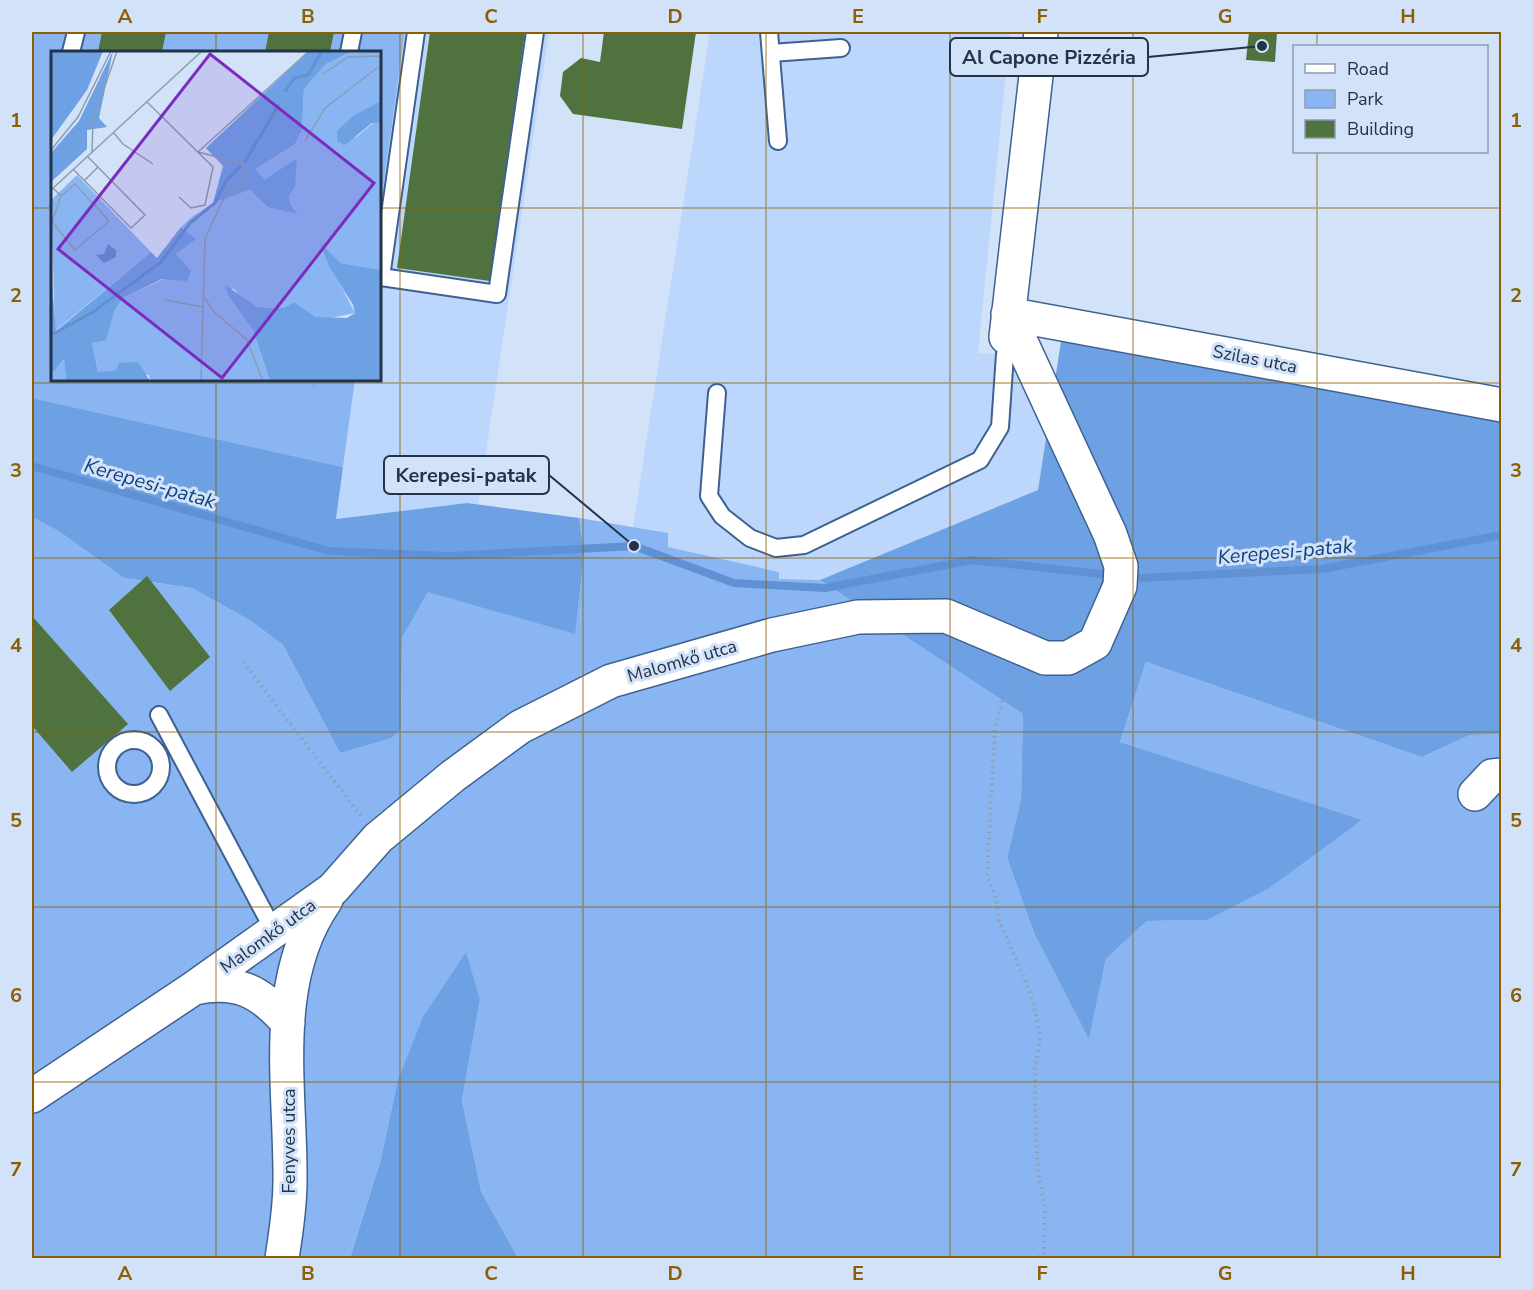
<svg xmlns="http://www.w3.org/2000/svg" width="1533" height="1290" viewBox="0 0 1533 1290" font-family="'Nunito Sans',sans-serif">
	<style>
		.built { fill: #bdd7fc }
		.green { fill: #89b6f2 }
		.forest { fill: #6ea1e4 }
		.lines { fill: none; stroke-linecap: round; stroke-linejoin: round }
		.stream { stroke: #6091d4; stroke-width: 8 }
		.building { fill: #4f723e }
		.lane-casing { stroke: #3d6191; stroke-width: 20 }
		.street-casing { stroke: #3d6191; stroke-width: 36 }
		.path { stroke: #8e9eb4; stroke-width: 4; stroke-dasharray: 1.5 4.5; stroke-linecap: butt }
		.lane { stroke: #fff; stroke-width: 16 }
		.street { stroke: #fff; stroke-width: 33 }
		.grid { fill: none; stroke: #8c5f05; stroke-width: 1.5; stroke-opacity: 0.55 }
		.labels { text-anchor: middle; stroke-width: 6; stroke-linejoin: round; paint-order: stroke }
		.street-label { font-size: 18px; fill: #233348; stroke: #d2e2f8 }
		.water-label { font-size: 20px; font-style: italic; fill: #11427f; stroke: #d2e2f8 }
		.inset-river { fill: none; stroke: #6091d4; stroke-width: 3 }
		.inset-road { fill: none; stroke: #8c9cb2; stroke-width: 1.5 }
		.view { fill: #7b2cbf; fill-opacity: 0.15; stroke: #7b2cbf; stroke-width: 3 }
		.inset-edge { fill: none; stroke: #233348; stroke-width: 3 }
		.leader { fill: none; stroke: #233348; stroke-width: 2 }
		.callout-dot { fill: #233348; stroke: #d2e2f8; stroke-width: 2 }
		.callout { fill: #d2e2f8; stroke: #233348; stroke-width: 2 }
		.callout-label { font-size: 20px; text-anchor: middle; font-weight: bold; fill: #233348 }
		.neatline { fill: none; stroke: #8c5f05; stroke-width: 2 }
		.grid-label { font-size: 20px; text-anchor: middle; font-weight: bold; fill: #8c5f05 }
	</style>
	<rect width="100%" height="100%" fill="#d2e2f8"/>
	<!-- built -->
	<path class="built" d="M 405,32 L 549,32 L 478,505 L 467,503 L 336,519 L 355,380 L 380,380 L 380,211 Z
		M 710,32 L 1010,32 L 978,353 L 1013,355 L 1049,426 L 1038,490 L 820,580 L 779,579 L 778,572 L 668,547 L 633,527 Z"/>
	<!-- green -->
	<path class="green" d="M 32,32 L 405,32 L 380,211 L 380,52 L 52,52 L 52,380 L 355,380 L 343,467 L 32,398 Z
		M 32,517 L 60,532 L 124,578 L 192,588 L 251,621 L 283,645 L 340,753 L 401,730 L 402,638 L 428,592 L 584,554 L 579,518 L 668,533 L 668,547 L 779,572 L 779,579 L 820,580 L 1023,714 L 1021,799 L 1007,858 L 1034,933 L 1089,1038 L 1106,959 L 1147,921 L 1207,920 L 1361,821 L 1120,742 L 1146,662 L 1422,757 L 1470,735 L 1501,734 L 1501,1258 L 1033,1258 L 1033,1255 L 1029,1258 L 518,1258 L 481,1191 L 462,1100 L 480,1000 L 397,1083 L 381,1159 L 350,1258 L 32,1258 Z"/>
	<!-- forest -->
	<path class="forest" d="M 1062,335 L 1501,405 L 1501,734 L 1470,735 L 1422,757 L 1146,662 L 1120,742 L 1362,820 L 1269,888 L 1207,920 L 1147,921 L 1106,959 L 1089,1039 L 1034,933 L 1007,858 L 1021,799 L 1023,714 L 820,580 L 1038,490 Z
		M 32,398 L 343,467 L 336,519 L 467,503 L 579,518 L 584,554 L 575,634 L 428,592 L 402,638 L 401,730 L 391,738 L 340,753 L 283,645 L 251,621 L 192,588 L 124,578 L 60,532 L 32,517 Z
		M 466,952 L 480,1000 L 462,1100 L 481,1191 L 518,1258 L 350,1258 L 381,1159 L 397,1083 L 423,1017 Z"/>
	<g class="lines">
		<!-- stream -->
		<path class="stream" d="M 32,466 L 329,551 L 449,556 L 634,546 L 734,583 L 825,588 L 972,560 L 1110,575
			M 1141,578 L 1322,569 L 1502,535"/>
	</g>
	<!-- building -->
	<path class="building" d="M 102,32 L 166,32 L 162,52 L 98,52 Z
		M 269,32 L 334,32 L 330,52 L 265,52 Z
		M 430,32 L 525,32 L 490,281 L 397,268 Z
		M 604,32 L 696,32 L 682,129 L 573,114 L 560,96 L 563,72 L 581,58 L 600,62 Z
		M 1249,32 L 1277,32 L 1275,62 L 1246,60 Z
		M 147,576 L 210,657 L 170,691 L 109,610 Z
		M 32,616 L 128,724 L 72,772 L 34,728 L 32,730 Z"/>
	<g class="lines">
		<defs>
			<path id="lane" d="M 416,32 L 381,277 L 497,294 L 535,32
				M 769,32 L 778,141
				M 71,52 L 76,32
				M 349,52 L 353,32
				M 771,53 L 841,48
				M 717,393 L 709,496 L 722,516 L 750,538 L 776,548 L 804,545 L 980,460 L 1000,427 L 1005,354
				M 159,715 L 274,931
				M107 767a27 27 0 1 1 54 0a27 27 0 1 1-54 0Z"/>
			<path id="street" d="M 1008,314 L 1502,405
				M 1006,337 L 1041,32
				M 1475,794 L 1492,776 L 1502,775
				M 194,988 C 237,979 260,991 288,1023
				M 32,1096 L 194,988 L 333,889 L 378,838 L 453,776 L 520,727 L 611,681 L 772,635 L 858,617 L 946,616 L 1045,658 L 1068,658 L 1095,643 L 1120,586 L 1121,566 L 1110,534 L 1008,314
				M 282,1258 C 286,1233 290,1207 290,1181 C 291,1088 269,981 326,900"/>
		</defs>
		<!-- lane casing -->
		<use href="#lane" class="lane-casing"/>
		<!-- street casing -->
		<use href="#street" class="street-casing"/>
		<!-- path -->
		<path class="path" d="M 310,380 L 315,387
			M 243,662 L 361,816
			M 1023,679 L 1002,702 L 995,727 L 987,877 L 995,896 L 1000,923 L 1029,989 L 1036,1015 L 1040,1041 L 1035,1068 L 1035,1103 L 1038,1171 L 1045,1208 L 1044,1258"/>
		<!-- lane -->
		<use href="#lane" class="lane"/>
		<!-- street -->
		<use href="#street" class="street"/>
	</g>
	<!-- grid -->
	<path class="grid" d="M 216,32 L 216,52M 400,32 L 400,1258M 583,32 L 583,1258M 766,32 L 766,1258M 950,32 L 950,1258M 1133,32 L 1133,1258M 1317,32 L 1317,46M 1317,152 L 1317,1258M 32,208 L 52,208M 380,208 L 1502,208M 216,380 L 216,1258M 32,383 L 1502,383M 32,558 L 1502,558M 32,732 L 1502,732M 32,907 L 1502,907M 32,1082 L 1502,1082"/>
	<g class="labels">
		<!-- street labels -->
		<g class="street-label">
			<text transform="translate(1255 359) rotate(11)" y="6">Szilas utca</text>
			<text transform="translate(682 661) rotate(-16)" y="6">Malomkő utca</text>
			<text transform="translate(268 936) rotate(-36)" y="6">Malomkő utca</text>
			<text transform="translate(289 1141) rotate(-90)" y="6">Fenyves utca</text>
		</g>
		<!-- water labels -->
		<g class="water-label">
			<text transform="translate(150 483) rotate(16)" y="7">Kerepesi-patak</text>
			<text transform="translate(1285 551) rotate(-5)" y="7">Kerepesi-patak</text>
		</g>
	</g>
	<!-- overview -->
	<g transform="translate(51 51)">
		<rect width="330" height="330" fill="#d2e2f8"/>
		<path d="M 302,0 L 330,0 L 330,50 L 303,88 L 322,72 L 330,72 L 330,219 L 290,212 L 282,205 L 286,227 L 304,262 L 280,267 L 265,266 L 243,251 L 232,257 L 206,256 L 193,249 L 182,237 L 178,246 L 202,279 L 219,330 L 99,330 L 98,324 L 47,321 L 41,292 L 55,290 L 64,257 L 72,247 L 117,226 L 128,211 L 125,203 L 135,179 L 130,176 L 141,166 L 162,152 L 199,139 L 216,156 L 246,162 L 239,153 L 238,144 L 246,107 L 212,130 L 205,118 L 244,93 L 251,79 L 253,38 L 275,13 ZM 26,124 L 100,201 L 4,280 L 0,149 ZM 13,308 L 15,330 L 0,330 L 0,324 Z" fill="#89b6f2"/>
		<path d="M 0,0 L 52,0 L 36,39 L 0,89 ZM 62,0 L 48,67 L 56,76 L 36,79 L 36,98 L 0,131 L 0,102 L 28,70 ZM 258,0 L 302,0 L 275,13 L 253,38 L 251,79 L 244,93 L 205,118 L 213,129 L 246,107 L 244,136 L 238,144 L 239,153 L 247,163 L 216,156 L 199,139 L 162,152 L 172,115 L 155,97 ZM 330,50 L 330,72 L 321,72 L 294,94 L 286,90 L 286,80 L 302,65 ZM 130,176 L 145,188 L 125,203 L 140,220 L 136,230 L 111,228 L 72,247 L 64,258 L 55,290 L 41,292 L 47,321 L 65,320 L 68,312 L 87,311 L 99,330 L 15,330 L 13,308 L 0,324 L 0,221 L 5,280 L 100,201 L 106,207 ZM 269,192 L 290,212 L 330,219 L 330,330 L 219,330 L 202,279 L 178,246 L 174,234 L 206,256 L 232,257 L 243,251 L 265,266 L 296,267 L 304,262 L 302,254 L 278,215 Z" fill="#6ea1e4"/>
		<path d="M 57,193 L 65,199 L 65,206 L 53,212 L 45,204 L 53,203 Z" fill="#6091d4"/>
		<path class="inset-river" d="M 234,41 L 243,27 L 257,24 L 271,0M 194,111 L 228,53M 0,254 L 0,287M 2,283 L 42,261 L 110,211 L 139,172 L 164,152 L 175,130 L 190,115"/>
		<path class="inset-road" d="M 272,23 L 297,6 L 330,5M 96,51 L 162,116 L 154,154 L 140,157 L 128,146M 62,81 L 72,93 L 102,113M 254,90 L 274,57 L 330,14M 0,99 L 27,66 L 60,0M 147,101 L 190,112 L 197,123 L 194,131 L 179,139 L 171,151 L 154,188 L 150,330M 147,101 L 258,0M 41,102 L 42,70 L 66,0M 22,118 L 80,177 L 94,164 L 37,106M 34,129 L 47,116M 2,137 L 10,145 L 24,133 L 58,170 L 24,199 L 1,171 L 10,145M 0,139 L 151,0M 153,246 L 162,260 L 196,289 L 212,330M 114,249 L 152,256"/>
		<path class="view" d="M 159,3 L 323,132 L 171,327 L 7,198 Z"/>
		<rect width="330" height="330" class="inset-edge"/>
	</g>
	<!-- callouts -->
	<path class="leader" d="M1262 46L1148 57M634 546L549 475"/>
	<g class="callout-dot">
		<circle cx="1262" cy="46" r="6"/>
		<circle cx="634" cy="546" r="6"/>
	</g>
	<g class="callout">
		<rect x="950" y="38" width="198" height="38" rx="6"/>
		<rect x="384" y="456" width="165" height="38" rx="6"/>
	</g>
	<g class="callout-label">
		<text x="1049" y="64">Al Capone Pizzéria</text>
		<text x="466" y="482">Kerepesi-patak</text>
	</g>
	<!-- border -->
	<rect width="1533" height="1290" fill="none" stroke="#d2e2f8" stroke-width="66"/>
	<!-- legend -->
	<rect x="1293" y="45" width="195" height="108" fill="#d2e2f8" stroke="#8c9cb2" stroke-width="1.5"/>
	<rect x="1305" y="64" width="30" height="9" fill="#ffffff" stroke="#8c9cb2" stroke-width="1.5"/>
	<text x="1347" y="75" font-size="18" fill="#233348">Road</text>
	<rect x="1305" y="90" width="30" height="18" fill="#89b6f2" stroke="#8c9cb2" stroke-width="1.5"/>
	<text x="1347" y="105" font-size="18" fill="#233348">Park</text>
	<rect x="1305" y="120" width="30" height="18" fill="#4f723e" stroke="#8c9cb2" stroke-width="1.5"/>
	<text x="1347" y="135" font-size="18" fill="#233348">Building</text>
	<rect x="33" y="33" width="1467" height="1224" class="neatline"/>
	<g class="grid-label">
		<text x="125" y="23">A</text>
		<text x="308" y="23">B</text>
		<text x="491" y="23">C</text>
		<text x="675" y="23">D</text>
		<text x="858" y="23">E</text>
		<text x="1042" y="23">F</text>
		<text x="1225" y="23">G</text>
		<text x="1408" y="23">H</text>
		<text x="16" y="127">1</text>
		<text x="1516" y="127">1</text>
		<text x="16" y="302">2</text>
		<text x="1516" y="302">2</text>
		<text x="16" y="477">3</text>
		<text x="1516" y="477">3</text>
		<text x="16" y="652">4</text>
		<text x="1516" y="652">4</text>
		<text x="16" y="827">5</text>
		<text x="1516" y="827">5</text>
		<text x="16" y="1002">6</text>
		<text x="1516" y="1002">6</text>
		<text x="16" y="1176">7</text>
		<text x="1516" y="1176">7</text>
		<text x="125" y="1280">A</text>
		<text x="308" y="1280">B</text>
		<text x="491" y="1280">C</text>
		<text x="675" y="1280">D</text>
		<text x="858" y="1280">E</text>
		<text x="1042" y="1280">F</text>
		<text x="1225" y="1280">G</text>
		<text x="1408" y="1280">H</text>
	</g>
</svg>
